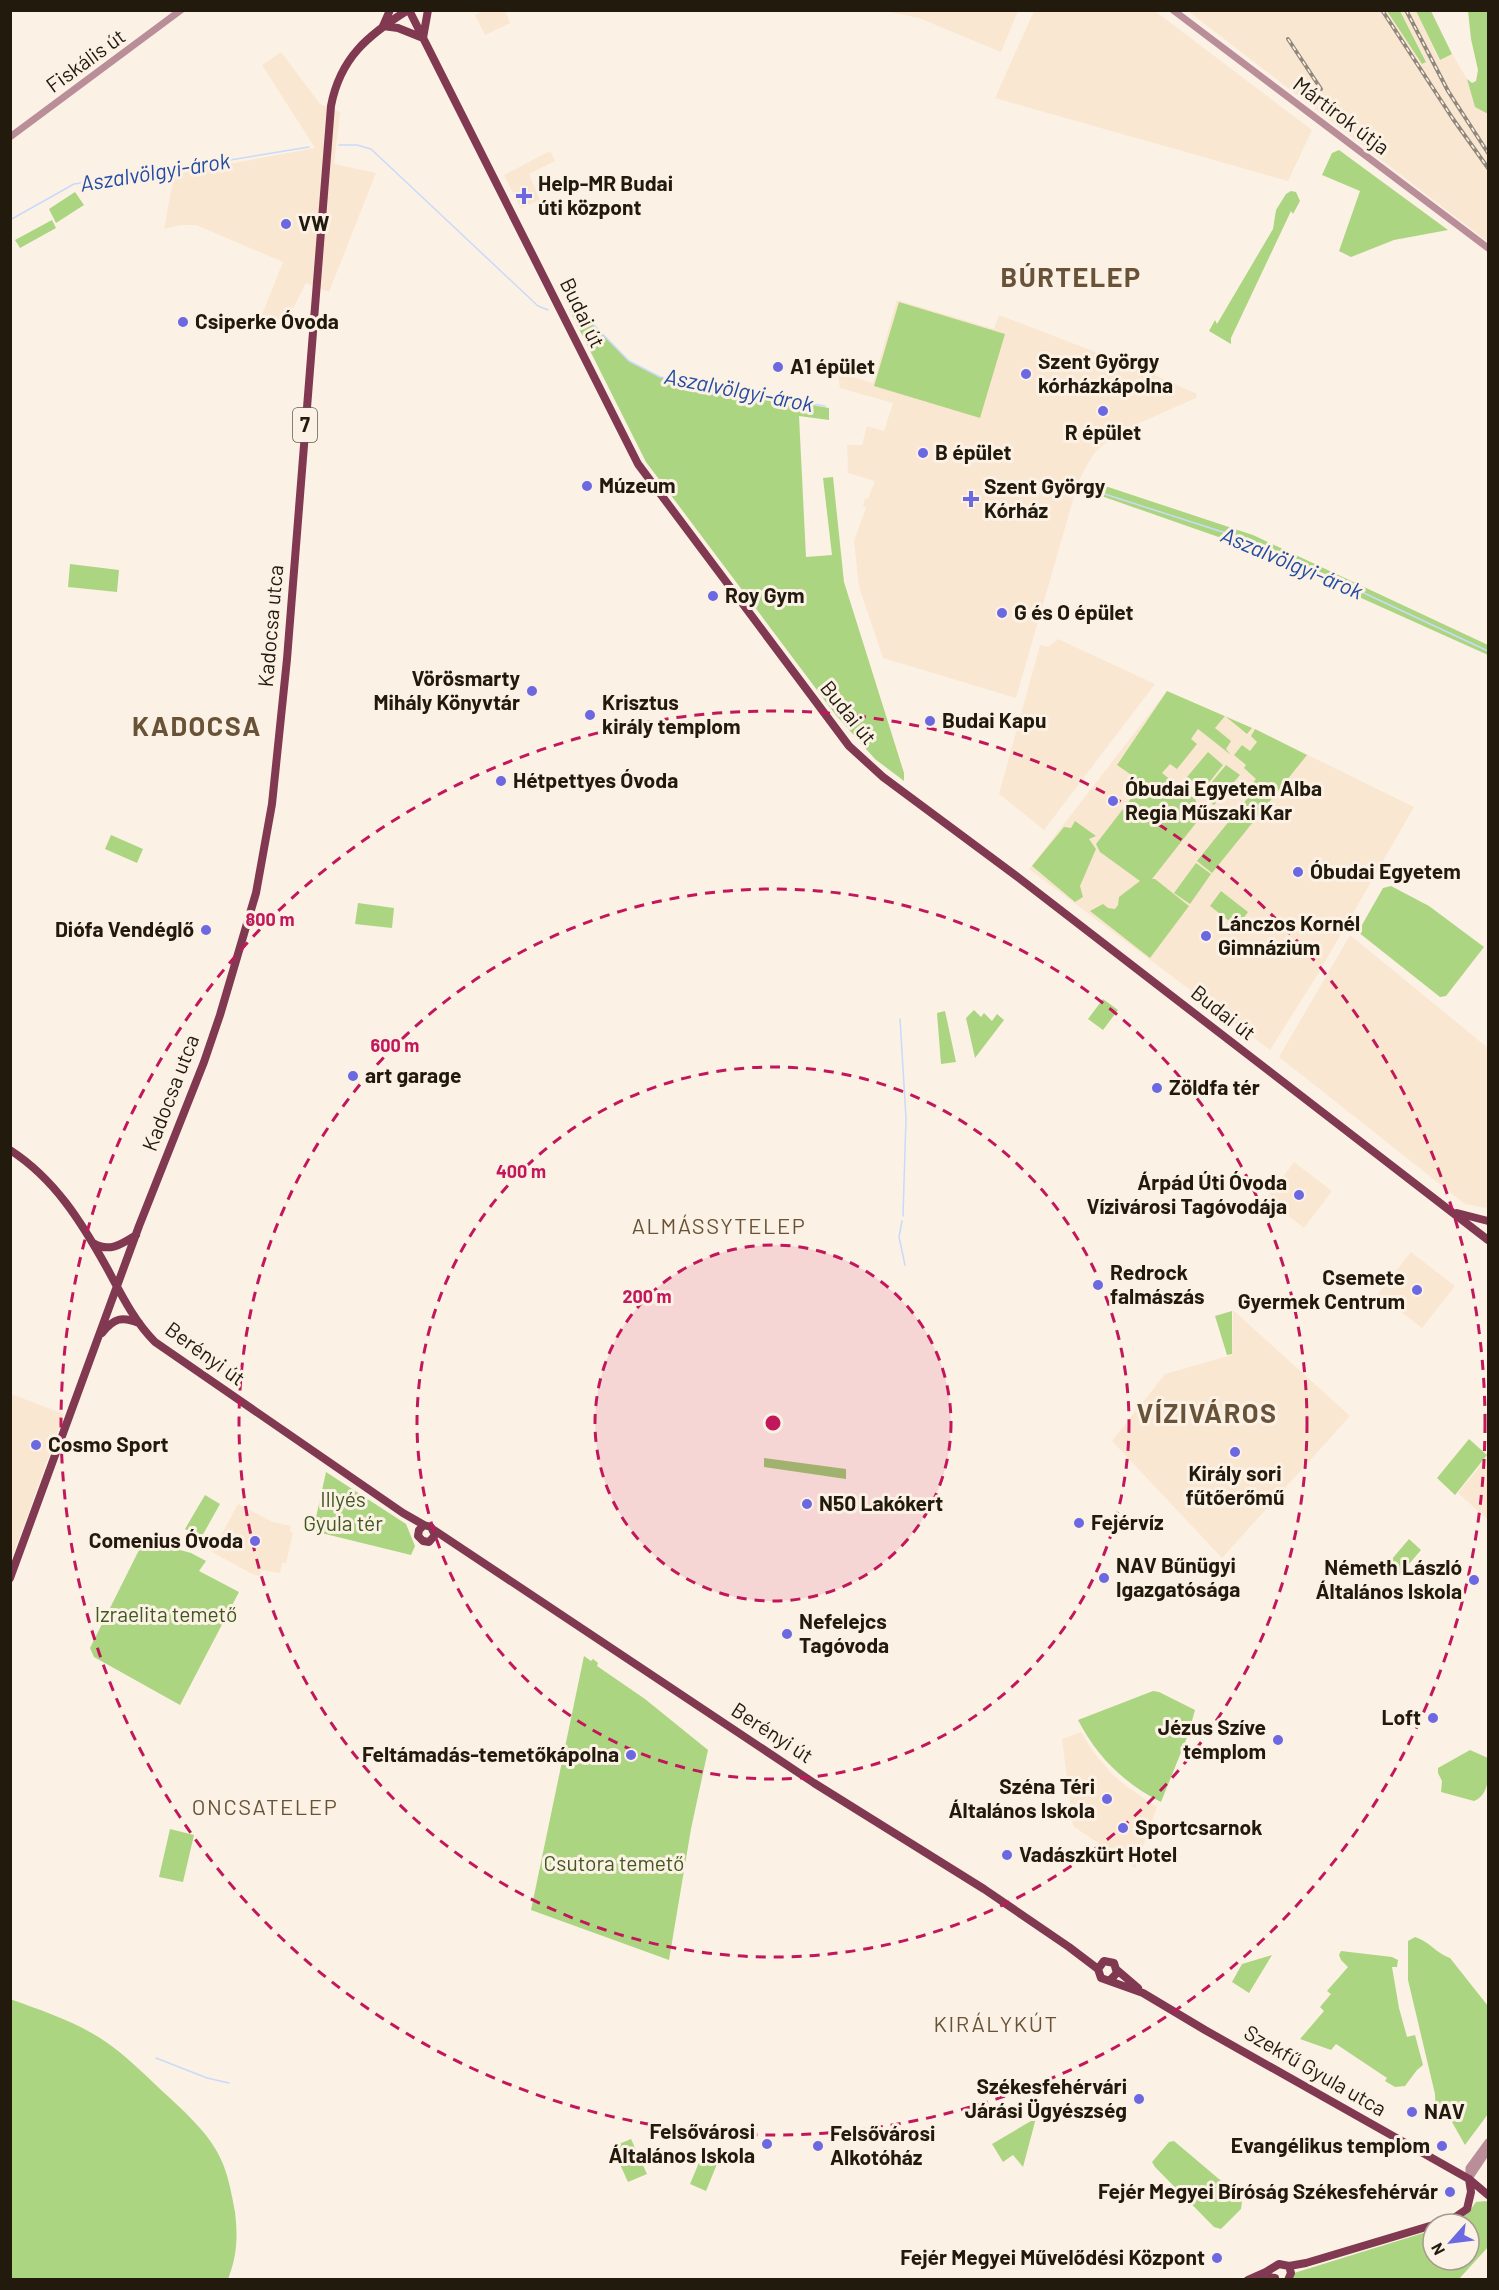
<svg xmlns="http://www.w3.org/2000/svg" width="1499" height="2290" viewBox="0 0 1499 2290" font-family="Barlow,sans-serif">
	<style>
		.built { fill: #fae7d1 }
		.green { fill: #acd581 }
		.forest { fill: #9dc671 }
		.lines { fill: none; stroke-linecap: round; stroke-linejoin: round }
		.stream { stroke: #c9dafa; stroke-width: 1.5 }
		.minor { stroke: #b98e99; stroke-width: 7 }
		.major { stroke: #813951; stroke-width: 8 }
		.rail-casing { stroke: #91877b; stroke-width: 4 }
		.rail { stroke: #fcf1e5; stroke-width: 1.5; stroke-dasharray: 4.5; stroke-linecap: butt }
		.ring { fill: none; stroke: #c2185b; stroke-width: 3; stroke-dasharray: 10 8 }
		.poi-dot { fill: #6b68e1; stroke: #fcf1e5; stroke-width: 2 }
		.labels { text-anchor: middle; stroke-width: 6; stroke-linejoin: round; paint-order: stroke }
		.shield { fill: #fcf1e5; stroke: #645a4e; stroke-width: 1.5 }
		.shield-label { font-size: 20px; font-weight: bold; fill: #231a0e }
		.street-label { font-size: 21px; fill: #231a0e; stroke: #fcf1e5 }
		.poi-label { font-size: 21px; font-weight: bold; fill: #231a0e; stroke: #fcf1e5; text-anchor: start }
		.park-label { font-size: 21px; fill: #3e581e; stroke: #fcf1e5 }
		.water-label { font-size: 22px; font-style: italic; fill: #224ba3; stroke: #fcf1e5 }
		.neighbourhood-label { font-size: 22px; letter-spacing: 1.5px; fill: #695338; stroke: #fcf1e5 }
		.district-label { font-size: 27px; font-weight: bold; letter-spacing: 1.5px; fill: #695338; stroke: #fcf1e5 }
		.centre { fill: #c2185b; stroke: #fcf1e5; stroke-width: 3 }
		.ring-label { font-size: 18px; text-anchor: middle; font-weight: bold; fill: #c2185b; stroke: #fcf1e5; stroke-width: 6; stroke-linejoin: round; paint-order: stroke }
	</style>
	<rect width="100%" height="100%" fill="#fcf1e5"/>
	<!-- built -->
	<path class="built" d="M 484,10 L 505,11 L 510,23 L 485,35 L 475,15 Z
		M 884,11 L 1018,11 L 1001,52 L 919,18 Z
		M 1034,11 L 1155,11 L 1312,130 L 1288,181 L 995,98 Z
		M 1188,11 L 1387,11 L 1423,64 L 1426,61 L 1400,11 L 1416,11 L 1439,60 L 1452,54 L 1467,79 L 1475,107 L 1488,114 L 1488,242 Z
		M 281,52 L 320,104 L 340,112 L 334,164 L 376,173 L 329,292 L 306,283 L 287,321 L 261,317 L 283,262 L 196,225 L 180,225 L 164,229 L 174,174 L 315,148 L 262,65 Z
		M 550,151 L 555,161 L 529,174 L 540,200 L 521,208 L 504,175 Z
		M 897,300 L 994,329 L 999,315 L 1145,371 L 1197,394 L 1196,398 L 1119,432 L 1097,450 L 1088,463 L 1078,483 L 1016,698 L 883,658 L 859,587 L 854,541 L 866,508 L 863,506 L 865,498 L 868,499 L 875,481 L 848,473 L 847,445 L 862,445 L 867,426 L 884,431 L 893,403 L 840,388 L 838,373 L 873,383 Z
		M 1058,639 L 1155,684 L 1044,830 L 999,794 L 1040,645 L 1048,647 Z
		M 1167,691 L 1255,729 L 1414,807 L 1318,974 L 1270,1050 L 1029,869 Z
		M 1350,935 L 1488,1048 L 1488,1205 L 1486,1208 L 1465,1204 L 1279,1057 Z
		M 1294,1162 L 1332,1191 L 1304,1228 L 1266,1199 Z
		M 1411,1252 L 1455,1286 L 1422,1328 L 1378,1294 Z
		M 1233,1310 L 1350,1416 L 1222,1558 L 1112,1441 L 1165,1374 L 1232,1355 Z
		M 11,1394 L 64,1414 L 11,1561 Z
		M 1488,1456 L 1488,1520 L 1458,1493 Z
		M 238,1504 L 273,1522 L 291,1526 L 290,1532 L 293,1533 L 286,1563 L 282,1563 L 280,1573 L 261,1570 L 260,1576 L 254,1575 L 212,1552 Z
		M 1081,1732 L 1095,1754 L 1111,1773 L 1126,1786 L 1157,1807 L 1135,1868 L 1073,1826 L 1062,1739 Z"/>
	<!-- green -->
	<path class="green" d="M 1387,11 L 1400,11 L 1426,62 L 1422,64 Z
		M 1416,11 L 1431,11 L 1452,54 L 1440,60 Z
		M 1468,11 L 1488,11 L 1488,114 L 1475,107 L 1467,79 L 1472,83 L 1476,81 L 1478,70 L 1471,39 Z
		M 1339,150 L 1448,230 L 1394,240 L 1351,257 L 1339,251 L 1360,191 L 1322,175 L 1332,153 Z
		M 1291,191 L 1296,192 L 1300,201 L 1293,214 L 1291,211 L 1231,338 L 1231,344 L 1209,331 L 1215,320 L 1217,324 L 1273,229 L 1276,210 L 1286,194 Z
		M 75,192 L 84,205 L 56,223 L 49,209 Z
		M 52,220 L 56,228 L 20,248 L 15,240 Z
		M 899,302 L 1005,334 L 980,418 L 874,386 Z
		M 569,309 L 578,309 L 629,361 L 660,377 L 829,408 L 829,420 L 799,416 L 806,557 L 832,555 L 823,478 L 833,477 L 844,582 L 904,773 L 904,781 L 875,759 L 835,714 L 646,462 Z
		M 1090,481 L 1253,535 L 1488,645 L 1488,655 L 1250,548 L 1087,491 Z
		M 70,564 L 119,570 L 117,592 L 68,587 Z
		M 1167,691 L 1252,728 L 1247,734 L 1225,716 L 1215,728 L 1231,741 L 1226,749 L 1231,755 L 1198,729 L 1191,739 L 1197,744 L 1177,769 L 1170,764 L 1162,773 L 1195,799 L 1197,804 L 1188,817 L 1196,823 L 1152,879 L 1155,879 L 1189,906 L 1150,958 L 1090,911 L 1103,904 L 1108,908 L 1115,909 L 1118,905 L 1119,897 L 1140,881 L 1100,852 L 1096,844 L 1143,783 L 1117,765 Z
		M 1255,729 L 1307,755 L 1212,873 L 1197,861 L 1251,794 L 1247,790 L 1256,779 L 1244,768 L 1246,765 L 1234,755 L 1242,745 L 1250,751 L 1257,742 L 1251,736 Z
		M 1208,752 L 1223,765 L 1203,790 L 1187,777 Z
		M 1226,765 L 1240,775 L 1214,805 L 1201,795 Z
		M 1075,821 L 1096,836 L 1089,839 L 1096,849 L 1080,886 L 1083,897 L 1075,902 L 1032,866 L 1064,827 L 1071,828 Z
		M 111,835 L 143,849 L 137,863 L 105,849 Z
		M 1196,863 L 1211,874 L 1190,904 L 1174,893 Z
		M 1391,886 L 1429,906 L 1484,947 L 1446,996 L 1440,997 L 1358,932 L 1383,888 Z
		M 1221,891 L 1248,912 L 1237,927 L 1210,906 Z
		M 358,903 L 394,908 L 392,928 L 355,924 Z
		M 1103,999 L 1118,1010 L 1103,1030 L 1088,1019 Z
		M 974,1010 L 981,1017 L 984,1013 L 992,1021 L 997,1014 L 1004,1020 L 975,1058 L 966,1018 Z
		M 945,1011 L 956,1062 L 941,1064 L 937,1013 Z
		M 1232,1311 L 1232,1354 L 1227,1355 L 1215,1316 Z
		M 1469,1439 L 1487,1455 L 1455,1495 L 1437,1478 Z
		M 326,1472 L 406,1524 L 415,1546 L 411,1555 L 313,1531 Z
		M 205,1495 L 220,1504 L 201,1538 L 185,1529 Z
		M 1409,1539 L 1421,1550 L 1398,1577 L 1386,1566 Z
		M 144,1540 L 191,1553 L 206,1561 L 199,1571 L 239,1592 L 180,1705 L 94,1657 L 90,1648 Z
		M 584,1656 L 591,1661 L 593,1659 L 598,1663 L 597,1666 L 645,1699 L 708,1750 L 691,1829 L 669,1960 L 531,1910 Z
		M 1153,1691 L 1159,1692 L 1195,1710 L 1188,1735 L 1161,1802 C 1125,1784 1097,1757 1078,1720 Z
		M 1470,1750 L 1488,1758 C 1489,1773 1490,1795 1474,1801 L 1441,1792 L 1442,1781 L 1438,1773 L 1438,1768 Z
		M 170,1829 L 194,1835 L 183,1882 L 159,1877 Z
		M 1415,1937 C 1429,1941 1437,1954 1450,1958 L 1488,2006 L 1488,2114 L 1465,2145 L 1444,2108 L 1436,2113 L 1435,2094 L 1408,1980 L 1408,1941 Z
		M 1341,1951 L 1392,1957 L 1398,1960 L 1397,1967 L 1392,1967 L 1399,2008 L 1407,2037 L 1415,2035 L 1423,2065 L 1417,2070 L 1405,2086 L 1395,2087 L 1385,2081 L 1387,2078 L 1336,2044 L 1331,2050 L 1300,2039 L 1324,2011 L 1320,2007 L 1331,1994 L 1327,1991 L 1348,1967 L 1341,1960 L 1339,1955 Z
		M 1272,1955 L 1249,1993 L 1232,1982 L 1242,1964 Z
		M 10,1999 C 43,2011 77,2022 106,2042 C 125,2055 141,2071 158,2087 C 181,2109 211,2133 223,2164 C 229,2179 232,2196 235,2212 C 238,2237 237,2256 228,2279 L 11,2279 Z
		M 1036,2118 L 1023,2167 L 1013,2155 L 1003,2162 L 992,2144 Z
		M 631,2139 L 647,2174 L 628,2182 L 612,2147 Z
		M 1174,2141 L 1239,2196 L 1242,2202 L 1241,2209 L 1221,2229 L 1214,2227 L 1155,2167 L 1152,2162 L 1169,2142 Z
		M 703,2153 L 719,2159 L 706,2191 L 690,2184 Z
		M 1486,2201 L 1488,2203 L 1488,2247 L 1459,2279 L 1292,2280 L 1294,2273 L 1433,2230 L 1433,2260 L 1469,2260 L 1469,2224 L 1451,2224 L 1467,2214 L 1476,2202 Z"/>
	<!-- forest -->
	<path class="forest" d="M 764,1458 L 846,1469 L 846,1479 L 764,1467 Z"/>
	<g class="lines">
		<!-- stream -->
		<path class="stream" d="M 339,145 L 357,145 L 371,149 L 538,306 L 548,310
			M 10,220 L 74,184 L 162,171 L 309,147
			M 570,305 L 578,309 L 629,361 L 660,377 L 825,406
			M 1089,489 L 1257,543 L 1488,651
			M 900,1019 L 906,1118 L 903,1216
			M 902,1221 L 899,1237 L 905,1265
			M 156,2058 L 207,2078 L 229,2083"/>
		<!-- minor -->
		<path class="minor" d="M 1173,10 L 1488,248
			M 10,137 L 181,10
			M 1470,2177 L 1488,2150
			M 1469,2179 L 1469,2168 L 1488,2142"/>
		<!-- major -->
		<path class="major" d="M 409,10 L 638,464 L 849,746 L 883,777 L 1015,875 L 1488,1240
			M 383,26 L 398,28 L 423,38
			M 383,26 L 390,10
			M 423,38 L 428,10
			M 10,1150 C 55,1179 82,1223 107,1268 C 121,1294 134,1321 155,1342 L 403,1513 L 424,1525 L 431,1527 L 435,1535 L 429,1542 L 423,1541 L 418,1536 L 419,1530 L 424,1525
			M 1457,1213 L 1488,1221
			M 93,1243 C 109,1253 122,1244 136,1235
			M 102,1333 C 114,1318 122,1316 139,1323
			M 434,1530 L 814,1783 L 984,1889 L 1069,1947 L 1098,1969 L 1101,1978 L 1143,1993 L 1205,2030 L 1469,2179 L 1488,2195
			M 10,1578 L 139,1226 L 204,1062 L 220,1015 L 256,893 L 272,804 L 287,659 L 331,106 C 340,58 368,35 408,10
			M 1098,1969 L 1104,1961 L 1114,1963 L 1117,1973 L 1111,1979
			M 1117,1970 L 1138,1988
			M 1435,2224 L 1454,2218 L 1467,2209 L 1471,2192 L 1469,2179
			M 1259,2276 L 1275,2278
			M 1248,2280 L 1266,2272 L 1279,2264 L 1289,2266 L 1306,2263 L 1433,2225
			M 1288,2280 L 1291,2273 L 1289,2266"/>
		<defs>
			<path id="rail" d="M 1382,10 L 1453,119 L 1488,168
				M 1406,10 L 1448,91 L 1488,153
				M 1288,39 L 1321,89"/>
		</defs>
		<!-- rail casing -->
		<use href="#rail" class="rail-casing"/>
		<!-- rail -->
		<use href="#rail" class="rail"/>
	</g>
	<!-- distance rings -->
	<circle cx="773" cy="1423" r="178" fill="#c2185b" fill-opacity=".12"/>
	<g class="ring">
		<circle cx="773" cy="1423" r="178"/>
		<circle cx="773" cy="1423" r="356"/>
		<circle cx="773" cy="1423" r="534"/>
		<circle cx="773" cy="1423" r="712"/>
	</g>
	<!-- markers -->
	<g class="poi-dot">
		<path d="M521 187h6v6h6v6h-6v6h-6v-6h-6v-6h6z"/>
		<circle cx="286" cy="224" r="6"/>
		<circle cx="183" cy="322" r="6"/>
		<circle cx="778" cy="367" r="6"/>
		<circle cx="1026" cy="374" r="6"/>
		<circle cx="1103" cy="411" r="6"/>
		<circle cx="923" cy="453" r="6"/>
		<circle cx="587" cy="486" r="6"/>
		<path d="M968 490h6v6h6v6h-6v6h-6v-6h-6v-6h6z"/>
		<circle cx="713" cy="596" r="6"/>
		<circle cx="1002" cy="613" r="6"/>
		<circle cx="532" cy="691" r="6"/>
		<circle cx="590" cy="715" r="6"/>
		<circle cx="930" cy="721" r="6"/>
		<circle cx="501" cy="781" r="6"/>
		<circle cx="1113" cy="801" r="6"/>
		<circle cx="1298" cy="872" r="6"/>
		<circle cx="206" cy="930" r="6"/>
		<circle cx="1206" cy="936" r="6"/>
		<circle cx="353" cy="1076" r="6"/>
		<circle cx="1157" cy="1088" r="6"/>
		<circle cx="1299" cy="1195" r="6"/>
		<circle cx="1098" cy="1285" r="6"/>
		<circle cx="1417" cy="1290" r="6"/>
		<circle cx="36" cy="1445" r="6"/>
		<circle cx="1235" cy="1452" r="6"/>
		<circle cx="807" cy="1504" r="6"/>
		<circle cx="1079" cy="1523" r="6"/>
		<circle cx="255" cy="1541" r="6"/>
		<circle cx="1104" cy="1578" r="6"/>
		<circle cx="1474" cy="1580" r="6"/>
		<circle cx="787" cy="1634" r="6"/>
		<circle cx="1433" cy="1718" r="6"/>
		<circle cx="1278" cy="1740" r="6"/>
		<circle cx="631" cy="1755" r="6"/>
		<circle cx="1107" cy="1799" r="6"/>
		<circle cx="1123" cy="1828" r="6"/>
		<circle cx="1007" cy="1855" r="6"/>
		<circle cx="1139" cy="2099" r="6"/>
		<circle cx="1412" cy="2112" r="6"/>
		<circle cx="767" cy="2144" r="6"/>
		<circle cx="818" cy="2146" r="6"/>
		<circle cx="1442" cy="2146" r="6"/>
		<circle cx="1450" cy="2192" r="6"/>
		<circle cx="1217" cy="2258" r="6"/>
	</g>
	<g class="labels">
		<!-- shield labels -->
		<rect class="shield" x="293" y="408" width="24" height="34" rx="4.5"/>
		<g class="shield-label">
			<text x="305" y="432">7</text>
		</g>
		<!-- street labels -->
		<g class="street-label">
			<text transform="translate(86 61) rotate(-36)" y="7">Fiskális út</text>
			<text transform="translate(1341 116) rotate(37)" y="7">Mártírok útja</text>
			<text transform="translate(582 313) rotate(64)" y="7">Budai út</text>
			<text transform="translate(271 626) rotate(-85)" y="7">Kadocsa utca</text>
			<text transform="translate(848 713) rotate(51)" y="7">Budai út</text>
			<text transform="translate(1223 1013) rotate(38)" y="7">Budai út</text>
			<text transform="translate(171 1093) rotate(-69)" y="7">Kadocsa utca</text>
			<text transform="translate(205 1354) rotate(36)" y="7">Berényi út</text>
			<text transform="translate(772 1733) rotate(33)" y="7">Berényi út</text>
			<text transform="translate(1315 2071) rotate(30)" y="7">Szekfű Gyula utca</text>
		</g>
		<!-- poi labels -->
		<g class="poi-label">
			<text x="538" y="191">Help-MR Budai<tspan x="538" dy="24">úti központ</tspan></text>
			<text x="298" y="231">VW</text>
			<text x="195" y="329">Csiperke Óvoda</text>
			<text x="1038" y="369">Szent György<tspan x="1038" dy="24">kórházkápolna</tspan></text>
			<text x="790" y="374">A1 épület</text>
			<text x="1103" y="440" text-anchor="middle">R épület</text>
			<text x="935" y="460">B épület</text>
			<text x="599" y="493">Múzeum</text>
			<text x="984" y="494">Szent György<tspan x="984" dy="24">Kórház</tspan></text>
			<text x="725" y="603">Roy Gym</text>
			<text x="1014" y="620">G és O épület</text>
			<text x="520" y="686" text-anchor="end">Vörösmarty<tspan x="520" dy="24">Mihály Könyvtár</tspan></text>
			<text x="602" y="710">Krisztus<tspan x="602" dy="24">király templom</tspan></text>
			<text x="942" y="728">Budai Kapu</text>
			<text x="513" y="788">Hétpettyes Óvoda</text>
			<text x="1125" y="796">Óbudai Egyetem Alba<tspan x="1125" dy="24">Regia Műszaki Kar</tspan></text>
			<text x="1310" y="879">Óbudai Egyetem</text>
			<text x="1218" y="931">Lánczos Kornél<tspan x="1218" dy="24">Gimnázium</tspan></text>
			<text x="194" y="937" text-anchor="end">Diófa Vendéglő</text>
			<text x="365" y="1083">art garage</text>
			<text x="1169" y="1095">Zöldfa tér</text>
			<text x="1287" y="1190" text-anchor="end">Árpád Úti Óvoda<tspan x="1287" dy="24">Vízivárosi Tagóvodája</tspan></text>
			<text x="1110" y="1280">Redrock<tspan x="1110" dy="24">falmászás</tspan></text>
			<text x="1405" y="1285" text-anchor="end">Csemete<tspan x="1405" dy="24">Gyermek Centrum</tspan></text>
			<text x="48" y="1452">Cosmo Sport</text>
			<text x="1235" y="1481" text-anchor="middle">Király sori<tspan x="1235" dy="24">fűtőerőmű</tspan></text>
			<text x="819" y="1511">N50 Lakókert</text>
			<text x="1091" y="1530">Fejérvíz</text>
			<text x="243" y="1548" text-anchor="end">Comenius Óvoda</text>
			<text x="1116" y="1573">NAV Bűnügyi<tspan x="1116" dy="24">Igazgatósága</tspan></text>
			<text x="1462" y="1575" text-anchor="end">Németh László<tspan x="1462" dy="24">Általános Iskola</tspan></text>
			<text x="799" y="1629">Nefelejcs<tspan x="799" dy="24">Tagóvoda</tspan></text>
			<text x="1421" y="1725" text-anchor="end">Loft</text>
			<text x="1266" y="1735" text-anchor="end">Jézus Szíve<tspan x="1266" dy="24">templom</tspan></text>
			<text x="619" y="1762" text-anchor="end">Feltámadás-temetőkápolna</text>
			<text x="1095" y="1794" text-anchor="end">Széna Téri<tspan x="1095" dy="24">Általános Iskola</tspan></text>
			<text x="1135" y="1835">Sportcsarnok</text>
			<text x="1019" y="1862">Vadászkürt Hotel</text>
			<text x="1127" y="2094" text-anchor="end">Székesfehérvári<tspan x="1127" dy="24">Járási Ügyészség</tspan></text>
			<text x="1424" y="2119">NAV</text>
			<text x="755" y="2139" text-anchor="end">Felsővárosi<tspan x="755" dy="24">Általános Iskola</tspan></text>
			<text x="830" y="2141">Felsővárosi<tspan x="830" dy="24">Alkotóház</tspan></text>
			<text x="1430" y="2153" text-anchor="end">Evangélikus templom</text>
			<text x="1438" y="2199" text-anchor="end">Fejér Megyei Bíróság Székesfehérvár</text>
			<text x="1205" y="2265" text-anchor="end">Fejér Megyei Művelődési Központ</text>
		</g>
		<!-- park labels -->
		<g class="park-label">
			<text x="343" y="1507">Illyés<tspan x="343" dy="24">Gyula tér</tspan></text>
			<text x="166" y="1622">Izraelita temető</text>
			<text x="614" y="1871">Csutora temető</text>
		</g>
		<!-- water labels -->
		<g class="water-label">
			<text transform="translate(155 172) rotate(-9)" y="8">Aszalvölgyi-árok</text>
			<text transform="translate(739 390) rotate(11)" y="8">Aszalvölgyi-árok</text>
			<text transform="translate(1292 563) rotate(23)" y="8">Aszalvölgyi-árok</text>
		</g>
		<!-- neighbourhood labels -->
		<g class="neighbourhood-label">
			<text x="719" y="1234">ALMÁSSYTELEP</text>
			<text x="265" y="1815">ONCSATELEP</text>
			<text x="996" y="2032">KIRÁLYKÚT</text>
		</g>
		<!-- district labels -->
		<g class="district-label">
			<text x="1071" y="287">BÚRTELEP</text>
			<text x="197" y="736">KADOCSA</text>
			<text x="1207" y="1423">VÍZIVÁROS</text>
		</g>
	</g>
	<circle cx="773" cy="1423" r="9" class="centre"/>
	<g class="ring-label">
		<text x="270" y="926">800 m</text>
		<text x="395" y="1052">600 m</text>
		<text x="521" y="1178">400 m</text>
		<text x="647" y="1303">200 m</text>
	</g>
	<!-- border -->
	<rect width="1499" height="2290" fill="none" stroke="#231a0e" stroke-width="24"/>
	<!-- north arrow -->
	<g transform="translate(1451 2242) rotate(242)"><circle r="28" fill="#fcf1e5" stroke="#a59b8f" stroke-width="1.5"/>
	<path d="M0-4.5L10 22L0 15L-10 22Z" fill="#6b68e1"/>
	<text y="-9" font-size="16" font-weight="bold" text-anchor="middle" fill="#231a0e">N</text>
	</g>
</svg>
